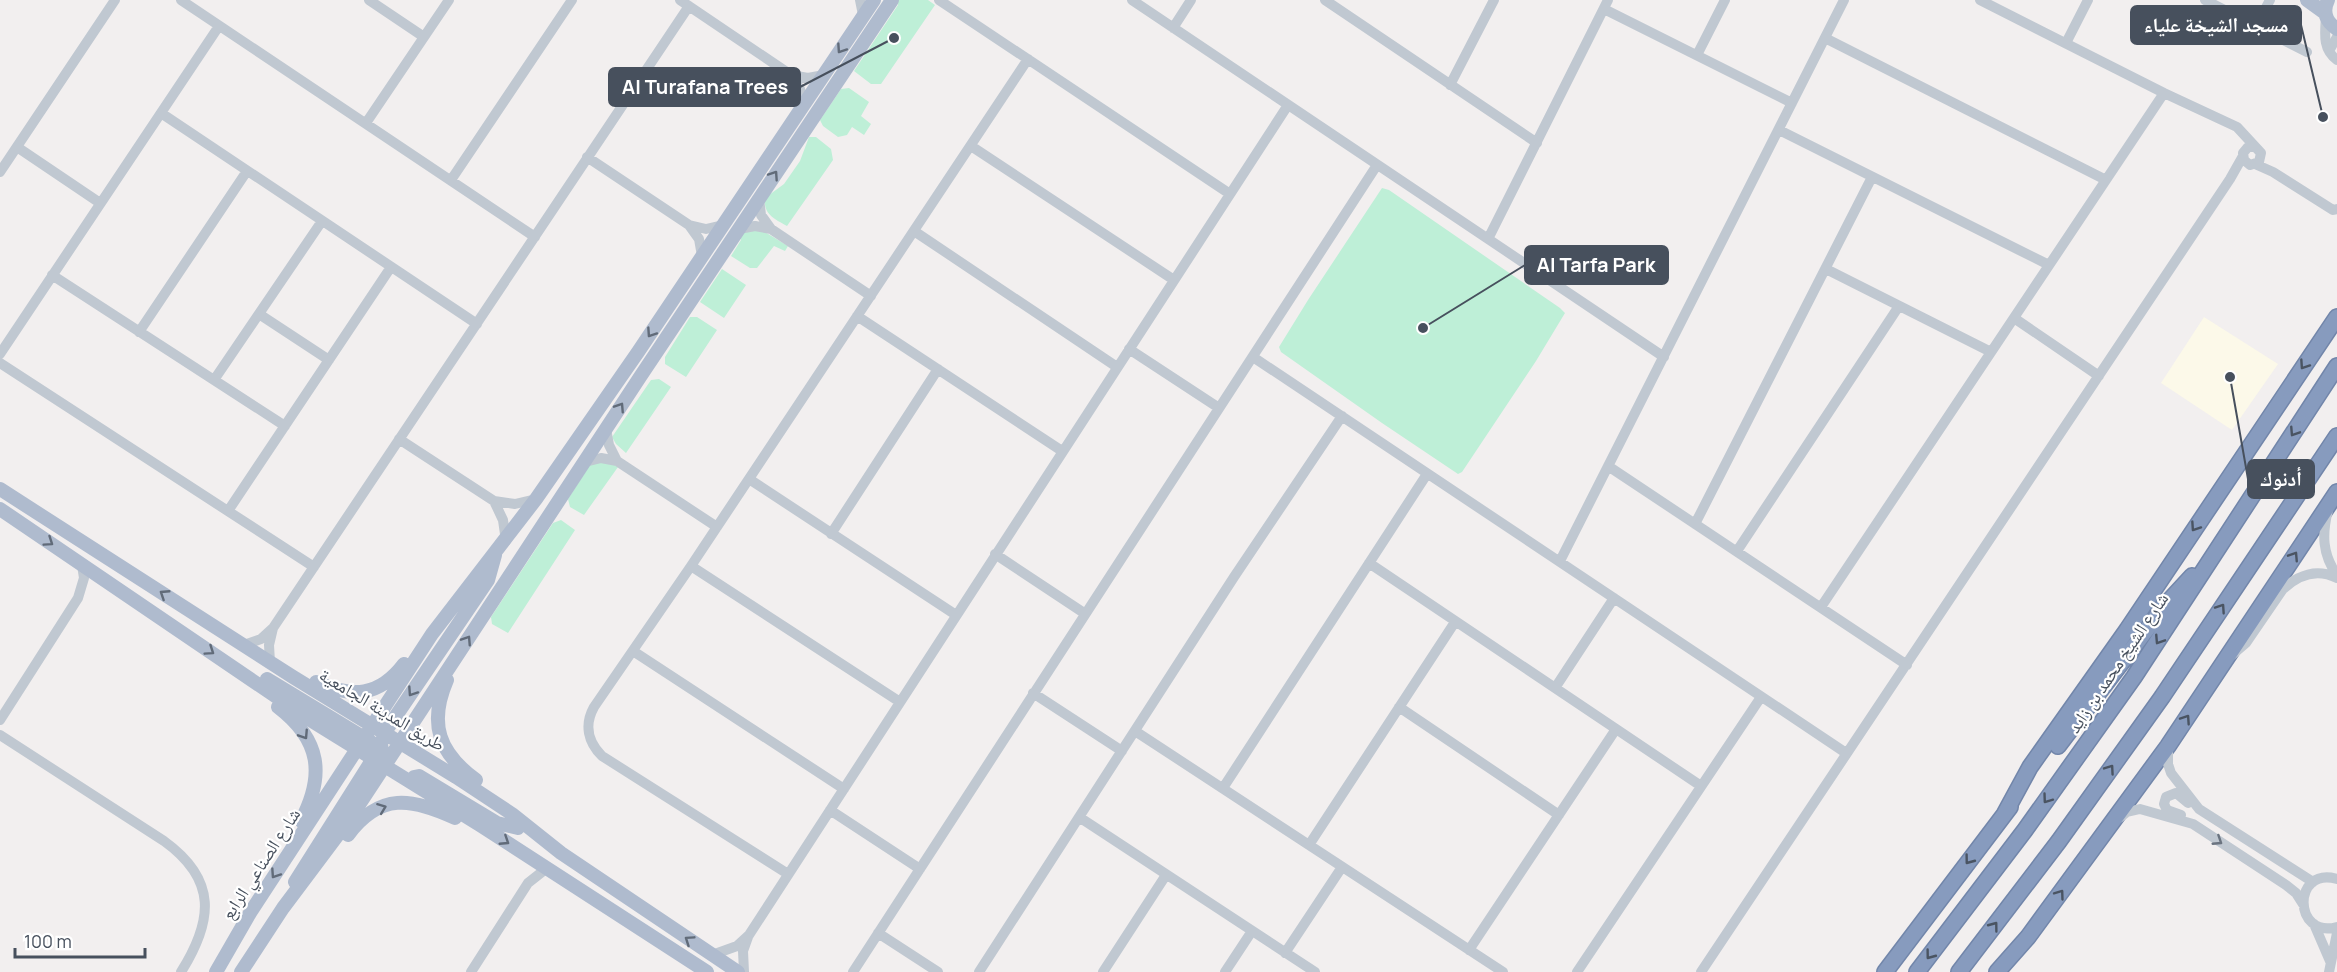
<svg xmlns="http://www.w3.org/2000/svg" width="2337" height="972" viewBox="0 0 2337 972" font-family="Manrope,'Noto Naskh Arabic',sans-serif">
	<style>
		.commercial { fill: #fcf9e9 }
		.green { fill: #beefd7 }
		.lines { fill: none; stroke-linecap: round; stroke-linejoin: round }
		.highway-casing { stroke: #7286aa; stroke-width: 18 }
		.minor { stroke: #c0c8d1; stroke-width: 10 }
		.major { stroke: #afbbce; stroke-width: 14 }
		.highway { stroke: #879bbe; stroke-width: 15 }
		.oneway { stroke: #616b79 }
		.oneway2 { stroke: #4a5462 }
		.oneway3 { stroke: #6b7480 }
		.labels { text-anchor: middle; stroke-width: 4.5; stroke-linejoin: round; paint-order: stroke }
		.street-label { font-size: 18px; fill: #47505d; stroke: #fff }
		.leader { fill: none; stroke: #47505d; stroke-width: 2 }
		.callout-dot { fill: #47505d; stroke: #fff; stroke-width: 2 }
		.callout { fill: #47505d; stroke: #47505d; stroke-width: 2 }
		.callout-label { font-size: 20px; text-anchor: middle; font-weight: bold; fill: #fff }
	</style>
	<rect width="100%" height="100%" fill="#f2efef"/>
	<!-- commercial -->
	<path class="commercial" d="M 2204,317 L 2278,364 L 2232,430 L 2161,383 Z"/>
	<!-- green -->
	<path class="green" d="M 898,0 L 928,0 L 935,5 L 881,84 L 871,84 L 854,71 L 898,5 Z
		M 849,88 L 869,102 L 861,116 L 871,124 L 864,135 L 852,127 L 847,135 L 838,137 L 823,126 L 820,120 L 841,89 Z
		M 809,137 L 816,137 L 831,149 L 833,160 L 787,226 C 774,219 763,214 765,198 L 784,184 L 800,161 Z
		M 1382,188 L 1389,190 L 1560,308 L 1565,313 L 1536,361 L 1462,472 L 1458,474 L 1382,423 L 1281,352 L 1279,347 L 1308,300 Z
		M 760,229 L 788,246 L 785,251 L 774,246 L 757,268 L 750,268 L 731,256 L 741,240 L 739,236 L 742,231 Z
		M 722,269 L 746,285 L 724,318 L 700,302 Z
		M 690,317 L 697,317 L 717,330 L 686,377 L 665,364 L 665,357 Z
		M 659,379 L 671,387 L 626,453 L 616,444 L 612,437 L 651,380 Z
		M 604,458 L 618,467 L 584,515 L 570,507 L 568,499 L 586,471 L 587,464 Z
		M 561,520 L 575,530 L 508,633 L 492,624 L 491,617 L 553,523 Z"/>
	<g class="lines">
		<defs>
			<path id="highway" d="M 2058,746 L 2167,603 L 2192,576
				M 2005,813 L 2030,767 L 2127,630 L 2337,317
				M 1885,972 L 2010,807
				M 1917,972 L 2025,830 L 2134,677 L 2337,366
				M 1959,972 L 2059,841 L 2162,697 L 2337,436
				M 1997,972 L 2028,937 L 2168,746 L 2337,492"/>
		</defs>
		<!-- highway casing -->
		<use href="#highway" class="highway-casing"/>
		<!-- minor -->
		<path class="minor" d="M 181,0 L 535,237
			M 369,0 L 424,37
			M 680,0 L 791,75 L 808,78 L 824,75
			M 860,0 L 863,15
			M 939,0 L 1230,194
			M 1132,0 L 1664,357
			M 1325,0 L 1537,143
			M 1980,0 L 2164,93 L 2237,127 L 2261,153 L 2259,162 L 2250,165 L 2244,160 L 2243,153 L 2248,147 L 2254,147
			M 2205,0 L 2307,52
			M 1604,9 L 1792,103
			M 2326,16 C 2325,33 2322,49 2337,60
			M 2256,26 L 2270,0
			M 1173,28 L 1191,0
			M 1825,38 L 2106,180
			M 2066,43 L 2088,0
			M 2329,51 L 2337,37
			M 1697,55 L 1725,0
			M 791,75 L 800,89 L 804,105
			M 1450,85 L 1494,0
			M 161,113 L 477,324
			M 366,123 L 449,0
			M 1779,130 L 2049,265
			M 971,146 L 1174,280
			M 17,147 L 100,203
			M 587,157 L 689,225 L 699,239 L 702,256
			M 2255,164 L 2273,172 L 2333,210 L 2337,209
			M 0,172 L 115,0
			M 451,180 L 572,0
			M 759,198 L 761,215 L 771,229
			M 689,225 L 706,229 L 723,225
			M 739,229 L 755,226 L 771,229 L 871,296
			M 914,231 L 1117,367
			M 1488,239 L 1608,0
			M 1826,269 L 1991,352
			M 52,275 L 285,426
			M 259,314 L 329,360
			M 857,316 L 1062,451
			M 2014,318 L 2099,376
			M 139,332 L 247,171
			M 1129,349 L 1219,408
			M 0,354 L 219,26
			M 1253,357 L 1846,753
			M 0,363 L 314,567
			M 214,380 L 322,221
			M 606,429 L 609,445 L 617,461
			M 399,439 L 494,501 L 515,504 L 536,499
			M 585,462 L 601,458 L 617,461 L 717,527
			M 1608,466 L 1907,665
			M 749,479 L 956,615
			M 494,501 L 503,520 L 506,541
			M 2328,510 C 2322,534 2322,554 2337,575
			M 228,511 L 391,267
			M 1695,524 L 1872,177
			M 831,534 L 938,369
			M 1737,551 L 1899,306
			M 995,554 L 1084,613
			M 1560,561 L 1844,0
			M 1369,563 L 1701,786
			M 691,566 L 900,702
			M 1821,607 L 2164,93
			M 244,645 L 261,639 L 273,628 L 689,6
			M 633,651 L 844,789
			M 2232,655 L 2246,643 L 2283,589 C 2298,575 2317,568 2337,578
			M 270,662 L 269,645 L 273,628
			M 1555,688 L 1614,598
			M 1033,693 L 1122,751
			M 1399,707 L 1559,815
			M 0,720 L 78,598 L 84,578 L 82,565
			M 1135,731 L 1503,972
			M 0,735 L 164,841 C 218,880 213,921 181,972
			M 2168,746 L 2168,764 L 2171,773 L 2199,809 L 2313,882
			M 1223,788 L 1427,474
			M 830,810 L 920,869
			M 2181,815 L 2167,810 L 2164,804 L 2166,797 L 2176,793 L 2188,803
			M 1079,817 L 1315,972
			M 2119,818 L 2127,812 L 2140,809 L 2193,824 L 2286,885 L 2296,893 L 2303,904
			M 1309,845 L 1455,622
			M 788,874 L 602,756 C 588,742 584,725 594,707 L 691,566 L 1028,59
			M 2337,879 C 2292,866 2293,939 2337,927
			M 2314,924 L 2330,961
			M 878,933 L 938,972
			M 1469,950 L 1616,729
			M 1285,953 L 1342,867
			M 712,955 L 737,946 L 749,935 L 1288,105
			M 471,972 L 528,883 L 547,868
			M 744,972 L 743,951 L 748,937
			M 853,972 L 1377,165
			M 979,972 L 1234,577 L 1342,416
			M 1103,972 L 1166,875
			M 1225,972 L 1252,931
			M 1577,972 L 1761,697
			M 1701,972 L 2230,179 L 2243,156
			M 2329,972 L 2337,933"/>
		<!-- major -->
		<path class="major" d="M 2307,0 L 2325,13
			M 2328,0 C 2322,12 2326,22 2337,29
			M 0,489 L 293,677 L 456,777 L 512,814 L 561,853 L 738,972
			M 0,509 L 312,721 L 480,825 L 707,972
			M 267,679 L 371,742
			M 447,680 C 428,724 439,753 476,780
			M 316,682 C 352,698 379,697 404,664
			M 278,707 C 321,740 325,775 301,821
			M 384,765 L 381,744 L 385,732 L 488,580 L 495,555
			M 412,782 L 414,777 L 419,776 L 497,823 L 518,828
			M 348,835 C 380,792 412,798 455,818
			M 295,882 L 369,765 L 376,750
			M 216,972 L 250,913 L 432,634 L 536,499 L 638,352 L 874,0
			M 241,972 L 283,908 L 349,820 L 640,377 L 892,0"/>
		<!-- highway -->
		<use href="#highway" class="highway"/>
	</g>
	<!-- one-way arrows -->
	<defs><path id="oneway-chevron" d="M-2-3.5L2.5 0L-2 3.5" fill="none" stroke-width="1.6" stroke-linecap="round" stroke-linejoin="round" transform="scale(1.5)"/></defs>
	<g class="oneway">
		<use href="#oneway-chevron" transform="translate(841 49) rotate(124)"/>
		<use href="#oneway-chevron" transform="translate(774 175) rotate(-56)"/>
		<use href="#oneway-chevron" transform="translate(651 333) rotate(124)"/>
		<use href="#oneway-chevron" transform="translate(620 407) rotate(-57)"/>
		<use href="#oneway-chevron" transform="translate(49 542) rotate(34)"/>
		<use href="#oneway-chevron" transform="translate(164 594) rotate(-147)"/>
		<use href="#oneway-chevron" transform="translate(467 640) rotate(-57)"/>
		<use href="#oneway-chevron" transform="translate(210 651) rotate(34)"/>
		<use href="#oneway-chevron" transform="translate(412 692) rotate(124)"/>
		<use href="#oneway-chevron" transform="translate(304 735) rotate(57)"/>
		<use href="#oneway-chevron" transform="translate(382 808) rotate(-21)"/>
		<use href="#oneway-chevron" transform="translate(505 841) rotate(33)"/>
		<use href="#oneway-chevron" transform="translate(275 874) rotate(124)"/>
		<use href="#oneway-chevron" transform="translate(689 940) rotate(-146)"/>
	</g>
	<g class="oneway2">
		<use href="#oneway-chevron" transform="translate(2304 365) rotate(124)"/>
		<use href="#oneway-chevron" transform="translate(2294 432) rotate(123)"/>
		<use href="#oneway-chevron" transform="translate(2195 527) rotate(124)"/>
		<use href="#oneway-chevron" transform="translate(2294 556) rotate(-57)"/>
		<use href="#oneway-chevron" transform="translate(2221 608) rotate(-56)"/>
		<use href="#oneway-chevron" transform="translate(2159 640) rotate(123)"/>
		<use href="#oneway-chevron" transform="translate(2186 719) rotate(-56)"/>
		<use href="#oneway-chevron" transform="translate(2110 769) rotate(-55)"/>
		<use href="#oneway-chevron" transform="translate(2047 799) rotate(126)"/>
		<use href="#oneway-chevron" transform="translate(1969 860) rotate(127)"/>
		<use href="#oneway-chevron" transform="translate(2060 894) rotate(-54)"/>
		<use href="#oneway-chevron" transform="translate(1994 926) rotate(-53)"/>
		<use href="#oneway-chevron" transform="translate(1930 955) rotate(127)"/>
	</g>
	<use class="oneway3" href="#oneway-chevron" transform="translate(2218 841) rotate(33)"/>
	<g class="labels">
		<!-- street labels -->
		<g class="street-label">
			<text transform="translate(2118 663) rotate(-56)" y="6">شارع الشيخ محمد بن زايد</text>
			<text transform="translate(382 710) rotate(31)" y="6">طريق المدينة الجامعية</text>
			<text transform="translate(261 864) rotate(-57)" y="6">شارع الصناعي الرابع</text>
		</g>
	</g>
	<!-- callouts -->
	<path class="leader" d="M2323 117L2301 25M894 38L800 87M1423 328L1525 265M2230 377L2248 479"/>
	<g class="callout-dot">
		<circle cx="2323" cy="117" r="6"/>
		<circle cx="894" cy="38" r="6"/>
		<circle cx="1423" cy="328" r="6"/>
		<circle cx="2230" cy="377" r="6"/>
	</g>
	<g class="callout">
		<rect x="2131" y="6" width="170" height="38" rx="6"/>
		<rect x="609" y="68" width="191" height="38" rx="6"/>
		<rect x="1525" y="246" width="143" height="38" rx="6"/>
		<rect x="2248" y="460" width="66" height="38" rx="6"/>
	</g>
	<g class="callout-label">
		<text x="2216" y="32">مسجد الشيخة علياء</text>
		<text x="705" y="94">Al Turafana Trees</text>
		<text x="1596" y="272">Al Tarfa Park</text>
		<text x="2281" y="486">أدنوك</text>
	</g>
	<!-- scale -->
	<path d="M15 948v9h130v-9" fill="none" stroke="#47505d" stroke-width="3"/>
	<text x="24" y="948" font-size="18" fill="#47505d" stroke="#ffffff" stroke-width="4.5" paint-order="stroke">100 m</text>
</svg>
